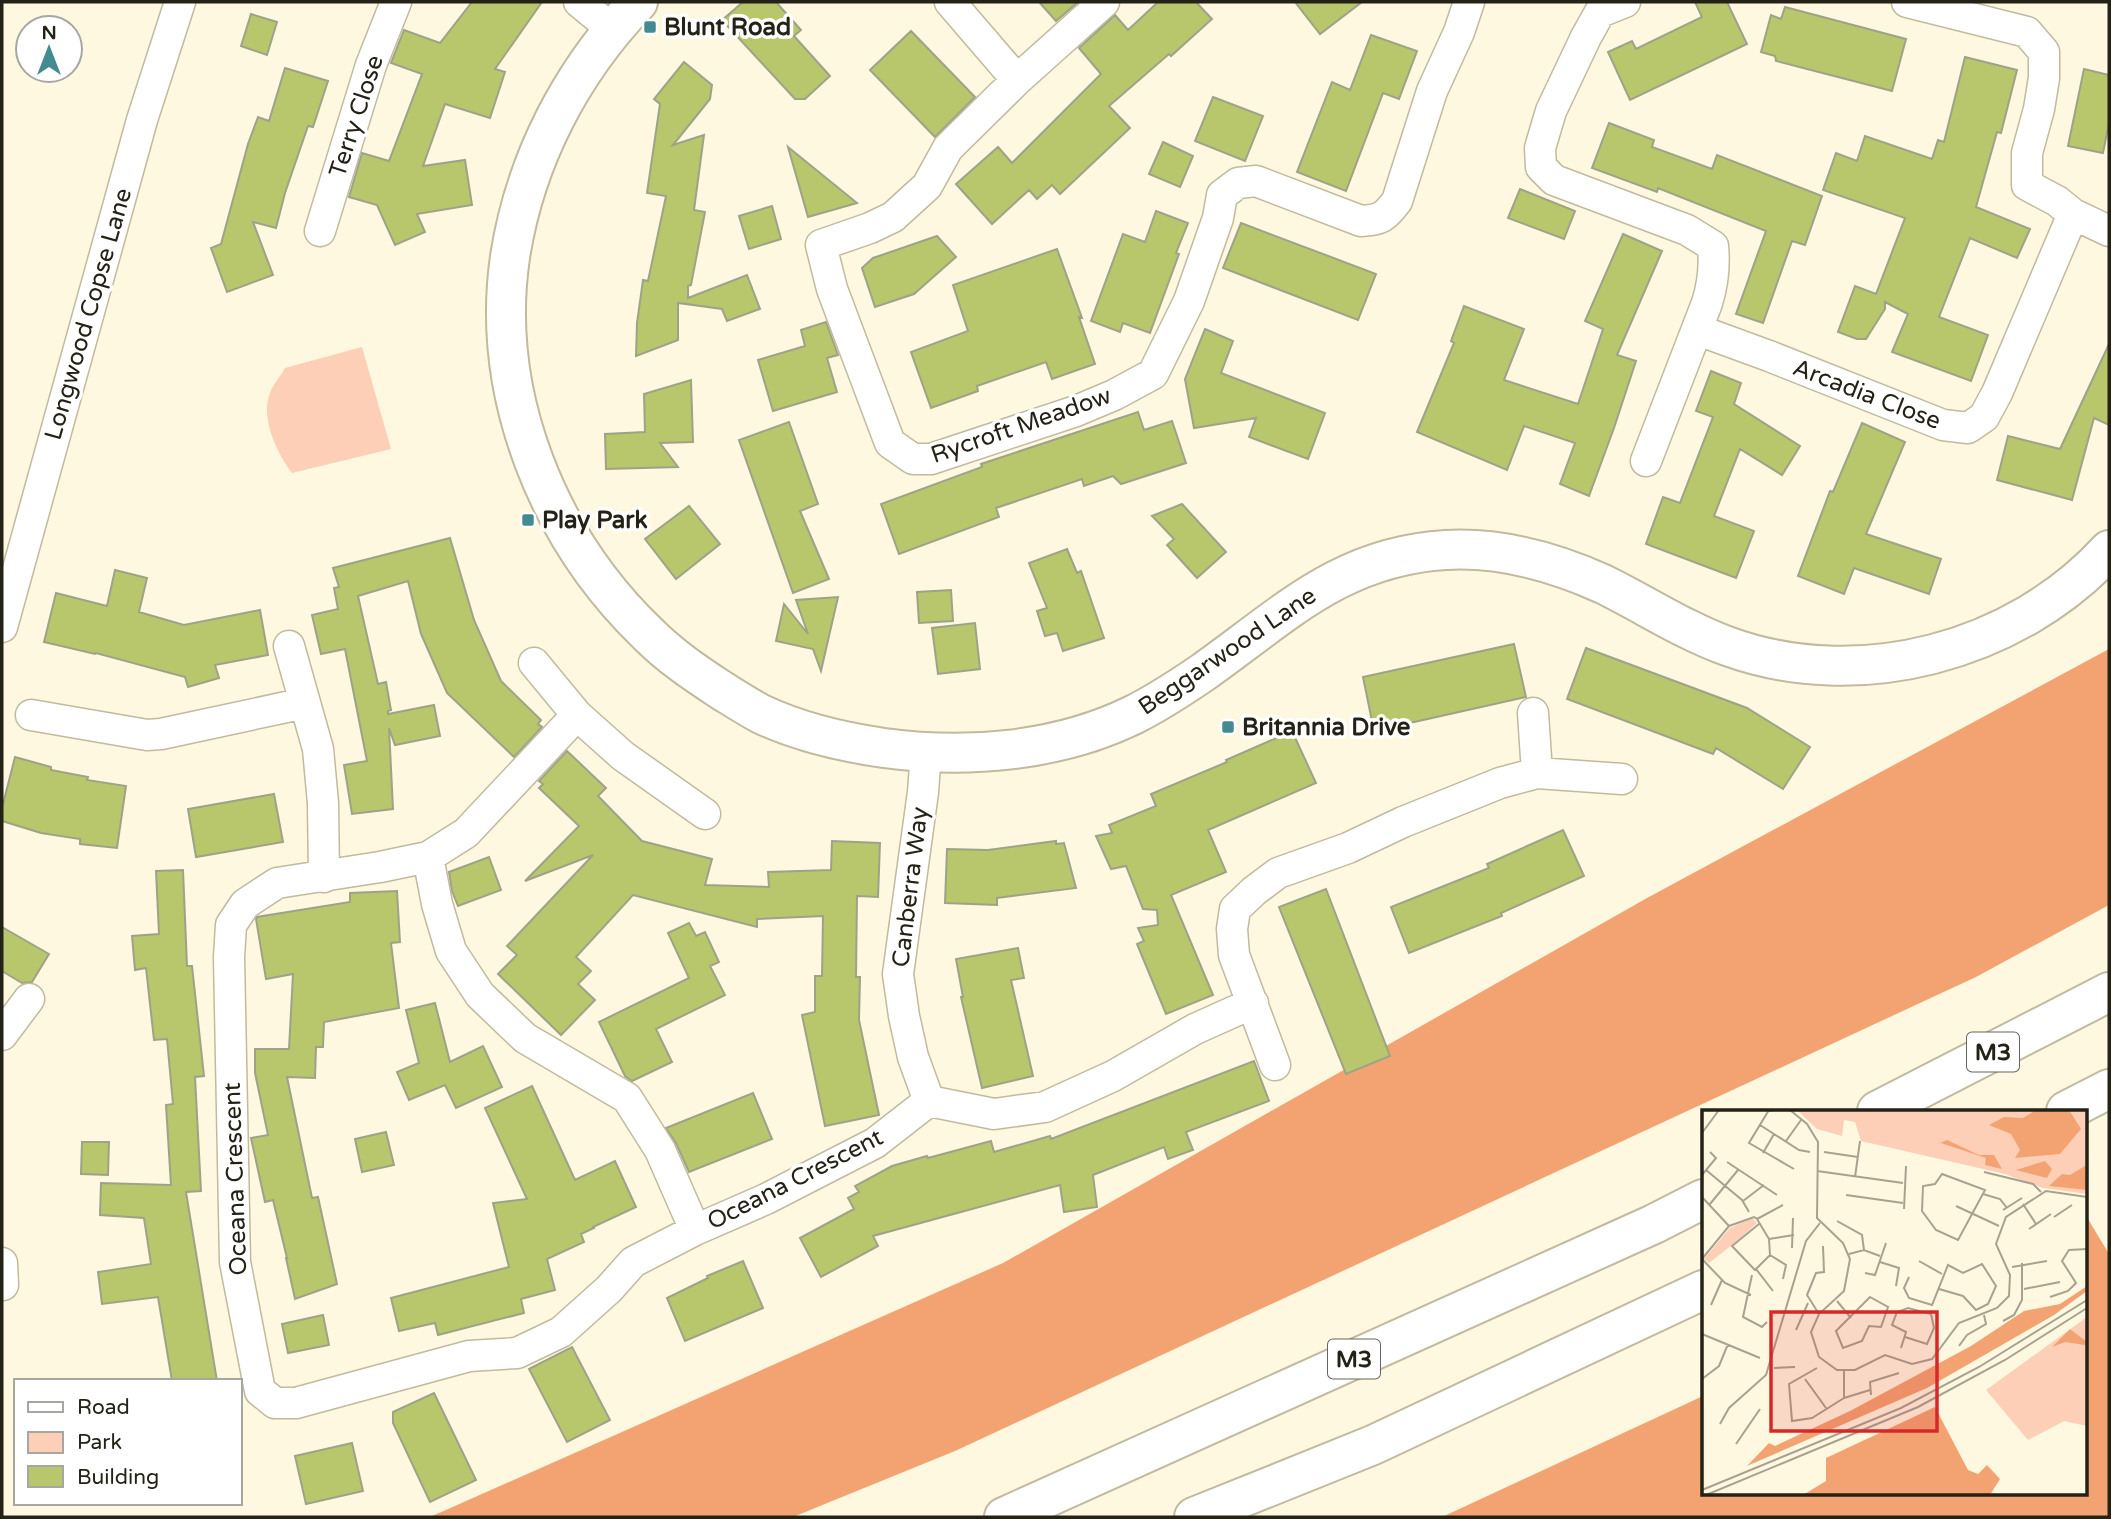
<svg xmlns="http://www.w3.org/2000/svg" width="2111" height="1519" viewBox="0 0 2111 1519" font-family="'Varela Round',sans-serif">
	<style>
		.green { fill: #fccfb6 }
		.forest { fill: #f3a372 }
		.building { fill: #b8c66c; stroke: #9ea388; stroke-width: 2 }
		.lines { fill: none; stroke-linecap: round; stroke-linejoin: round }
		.street-casing { stroke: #c1ba9e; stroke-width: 33 }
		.secondary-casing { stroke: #c1ba9e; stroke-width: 42 }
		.highway-casing { stroke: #c1ba9e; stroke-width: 42 }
		.street { stroke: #fff; stroke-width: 30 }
		.secondary { stroke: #fff; stroke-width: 38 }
		.highway { stroke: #fff; stroke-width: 38 }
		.poi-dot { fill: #438b90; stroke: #fff; stroke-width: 2.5 }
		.labels { text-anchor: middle; stroke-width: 7; stroke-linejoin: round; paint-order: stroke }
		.shield { fill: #fff; stroke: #66645d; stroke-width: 2 }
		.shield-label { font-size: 23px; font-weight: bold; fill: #242217 }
		.poi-label { font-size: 24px; font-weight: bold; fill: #242217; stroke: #fff; text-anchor: start }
		.street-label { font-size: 24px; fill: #242217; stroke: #fff }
		.inset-road { fill: none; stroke: #a7a290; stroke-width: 2 }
		.view { fill: #d62828; fill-opacity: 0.15; stroke: #d62828; stroke-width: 3.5 }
		.inset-edge { fill: none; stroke: #242217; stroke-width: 3.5 }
	</style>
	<rect width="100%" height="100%" fill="#fff8e1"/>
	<!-- green -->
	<path class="green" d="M 362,347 L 391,449 L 292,473 C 277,453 260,418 270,393 C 273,384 281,376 285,368 Z"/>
	<!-- forest -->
	<path class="forest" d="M 2109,649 L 2109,905 L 1976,977 L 955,1451 L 793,1517 L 430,1517 L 1003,1263 L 1647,898 Z
		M 2088,1219 L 2109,1254 L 2109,1517 L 1442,1517 L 1703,1396 L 1703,1493 L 2085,1493 L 2085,1220 Z"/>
	<!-- building -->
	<path class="building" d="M 472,2 L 542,2 L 495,69 L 505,72 L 490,118 L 445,104 L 423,166 L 465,160 L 472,205 L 417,214 L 425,232 L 395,245 L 377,205 L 349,197 L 362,153 L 389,161 L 422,74 L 391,63 L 404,30 L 440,43 Z
		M 743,2 L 776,2 L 801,30 L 794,36 L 830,76 L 805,99 L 795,99 L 722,20 Z
		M 1039,2 L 1078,2 L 1056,21 Z
		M 1158,2 L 1196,2 L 1212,19 L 1171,56 L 1169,54 L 1109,106 L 1130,128 L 1060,194 L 1052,185 L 1037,199 L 1029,190 L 992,224 L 956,184 L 998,147 L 1012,163 L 1101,74 L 1079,48 L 1115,15 L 1128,30 Z
		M 1295,2 L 1362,2 L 1320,34 Z
		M 1695,2 L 1727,2 L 1747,44 L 1630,100 L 1608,52 L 1632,41 L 1636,49 L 1702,17 Z
		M 1785,7 L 1906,39 L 1892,91 L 1776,61 L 1775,56 L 1761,52 L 1771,15 L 1781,19 Z
		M 251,14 L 277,22 L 267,55 L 241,46 Z
		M 911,31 L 975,97 L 935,137 L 870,70 Z
		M 1371,35 L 1417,51 L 1399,99 L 1383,93 L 1346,191 L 1297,172 L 1332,82 L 1350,90 Z
		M 1965,57 L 2017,70 L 2001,133 L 1997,132 L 1976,207 L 2030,229 L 2017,258 L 1970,238 L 1939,317 L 1988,335 L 1971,381 L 1892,352 L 1908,314 L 1885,302 L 1885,309 L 1866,339 L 1857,339 L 1838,332 L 1855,286 L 1876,294 L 1905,218 L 1823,190 L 1836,153 L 1857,161 L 1865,136 L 1932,159 L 1938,140 L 1944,142 Z
		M 684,62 L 712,85 L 710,99 L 673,145 L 704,135 L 694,210 L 705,212 L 691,285 L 688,286 L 688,298 L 747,275 L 760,309 L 727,321 L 722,309 L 678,303 L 678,340 L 636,356 L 637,323 L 643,280 L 648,281 L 666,196 L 647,193 L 660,104 L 654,99 Z
		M 285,68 L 328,81 L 313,127 L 308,126 L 285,193 L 276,228 L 253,222 L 273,275 L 227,292 L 211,248 L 221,244 L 248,144 L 258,117 L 269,121 Z
		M 2084,69 L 2109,75 L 2109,123 L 2103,153 L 2068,146 Z
		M 1213,97 L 1263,116 L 1245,161 L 1195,141 Z
		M 1609,123 L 1654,140 L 1652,147 L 1712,169 L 1717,155 L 1822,196 L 1805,245 L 1792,241 L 1763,323 L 1736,314 L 1766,231 L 1658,188 L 1657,192 L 1592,168 Z
		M 1163,142 L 1193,156 L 1180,187 L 1149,174 Z
		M 788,147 L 857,203 L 808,217 Z
		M 1520,189 L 1575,211 L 1564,239 L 1508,218 Z
		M 772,206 L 781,239 L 749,249 L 739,216 Z
		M 1156,211 L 1188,223 L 1176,253 L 1179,254 L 1150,333 L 1123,323 L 1120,332 L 1091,321 L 1123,234 L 1145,242 Z
		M 1241,223 L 1376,274 L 1358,320 L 1223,268 Z
		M 1623,234 L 1662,251 L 1617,355 L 1636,361 L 1614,428 L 1589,496 L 1560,484 L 1575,443 L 1524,426 L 1507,470 L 1417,432 L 1454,343 L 1451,341 L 1464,306 L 1524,329 L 1504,380 L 1578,404 L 1603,329 L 1585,321 Z
		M 937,236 L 956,257 L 914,294 L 875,307 L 862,268 L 873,258 Z
		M 1057,249 L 1082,318 L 1079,317 L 1095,364 L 1052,379 L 1046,362 L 977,386 L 978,391 L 931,408 L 911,352 L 968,331 L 953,285 Z
		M 826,322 L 838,355 L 827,358 L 837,392 L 773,411 L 758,360 L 805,346 L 801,330 Z
		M 1205,329 L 1233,341 L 1221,373 L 1325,413 L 1308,459 L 1249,437 L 1256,418 L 1194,428 L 1185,379 Z
		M 2109,344 L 2109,425 L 2094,418 L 2072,500 L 1997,480 L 2008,436 L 2060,449 Z
		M 1711,371 L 1741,383 L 1734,404 L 1800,446 L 1782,475 L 1740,449 L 1714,516 L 1754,531 L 1736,578 L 1646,544 L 1663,497 L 1680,503 L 1713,417 L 1696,411 Z
		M 691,380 L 693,442 L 660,443 L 678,467 L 606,469 L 605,434 L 645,432 L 644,394 Z
		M 1138,412 L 1144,430 L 1172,421 L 1186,463 L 1121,484 L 1113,476 L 1084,486 L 1082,479 L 996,508 L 999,517 L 899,554 L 881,504 L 982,467 L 981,464 Z
		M 789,422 L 818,504 L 800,511 L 829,579 L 793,593 L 739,440 Z
		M 1862,423 L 1905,442 L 1866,534 L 1941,559 L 1929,594 L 1854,568 L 1844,594 L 1798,576 L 1830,491 L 1833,492 Z
		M 1182,504 L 1226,552 L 1197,578 L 1167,545 L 1174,539 L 1152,516 Z
		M 689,506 L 720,544 L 676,579 L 645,539 Z
		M 450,538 L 474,620 L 501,681 L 541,720 L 538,724 L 542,727 L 514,757 L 447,693 L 421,634 L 408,581 L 358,596 L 378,684 L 386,682 L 391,710 L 388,711 L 388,714 L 434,705 L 440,736 L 395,745 L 389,728 L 393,809 L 352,814 L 344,765 L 367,761 L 345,649 L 321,654 L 312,615 L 338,609 L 334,588 L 339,587 L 333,568 Z
		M 1067,549 L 1077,573 L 1081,571 L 1104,638 L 1063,651 L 1057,633 L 1045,636 L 1037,611 L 1047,608 L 1029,563 Z
		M 115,570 L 147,578 L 139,612 L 184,625 L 260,610 L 268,655 L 215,665 L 219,678 L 188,687 L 185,677 L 96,653 L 95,654 L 44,642 L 56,593 L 107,606 Z
		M 951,590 L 953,621 L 919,623 L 917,592 Z
		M 838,597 L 821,671 L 813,649 L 776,641 L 784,604 L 808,634 L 796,600 Z
		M 975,623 L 980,669 L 938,674 L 932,628 Z
		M 1514,644 L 1526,697 L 1374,731 L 1363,677 Z
		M 1586,648 L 1747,708 L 1810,747 L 1783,789 L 1716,748 L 1713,754 L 1567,699 Z
		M 1292,731 L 1316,783 L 1208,830 L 1226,872 L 1171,895 L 1213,995 L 1166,1014 L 1137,944 L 1144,941 L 1138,928 L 1158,925 L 1157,910 L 1143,909 L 1126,866 L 1111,869 L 1096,836 L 1112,833 L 1109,825 L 1156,806 L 1151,794 L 1227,762 L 1226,760 Z
		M 567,751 L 606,788 L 598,796 L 642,841 L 712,859 L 705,885 L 769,887 L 768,872 L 831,870 L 832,841 L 880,843 L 878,897 L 857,896 L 856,977 L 860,977 L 859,1020 L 879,1115 L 825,1126 L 802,1015 L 815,1012 L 815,976 L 822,976 L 823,916 L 757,919 L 757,927 L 633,895 L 576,957 L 591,971 L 578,984 L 595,1000 L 561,1035 L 498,974 L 517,955 L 507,946 L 593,855 L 525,881 L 579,826 L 539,788 L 543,784 L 539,781 Z
		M 15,757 L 51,767 L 51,770 L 88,777 L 87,780 L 126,786 L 117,848 L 80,844 L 80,839 L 41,833 L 2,821 L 2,808 Z
		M 274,794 L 283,842 L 196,857 L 188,809 Z
		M 1563,830 L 1584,876 L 1501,913 L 1502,916 L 1409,953 L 1391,907 L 1489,868 L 1487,864 Z
		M 1056,841 L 1056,844 L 1064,843 L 1076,888 L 997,898 L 997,905 L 945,903 L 947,849 L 988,850 Z
		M 489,857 L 501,890 L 458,906 L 452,891 L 449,872 Z
		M 183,870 L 187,966 L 192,966 L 204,1076 L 195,1077 L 201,1191 L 186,1192 L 217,1381 L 172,1381 L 158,1297 L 102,1304 L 98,1272 L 151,1264 L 144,1218 L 100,1215 L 101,1183 L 171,1185 L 166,1105 L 173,1104 L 167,1039 L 154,1040 L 146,968 L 135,970 L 132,936 L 159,934 L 156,871 Z
		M 1326,889 L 1390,1056 L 1346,1074 L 1279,907 Z
		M 397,891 L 400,942 L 391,943 L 399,1008 L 324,1022 L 323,1047 L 316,1047 L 315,1078 L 287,1077 L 312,1198 L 318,1197 L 337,1284 L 295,1299 L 286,1258 L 287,1258 L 273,1200 L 265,1202 L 251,1138 L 268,1135 L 255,1073 L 255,1049 L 289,1049 L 293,974 L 266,979 L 256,919 L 257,917 L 350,902 L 350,893 Z
		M 689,923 L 696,936 L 705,932 L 719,962 L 710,966 L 725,995 L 656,1029 L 672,1062 L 632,1081 L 625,1076 L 599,1022 L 689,978 L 668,933 Z
		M 2,927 L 49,954 L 32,982 L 22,983 L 2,971 Z
		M 1018,948 L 1024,978 L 1011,980 L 1033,1076 L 982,1088 L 961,997 L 963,997 L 956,959 Z
		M 435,1003 L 450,1062 L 483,1046 L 502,1087 L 456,1108 L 445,1085 L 409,1100 L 397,1072 L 419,1063 L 406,1010 Z
		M 1254,1061 L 1269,1101 L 1186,1132 L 1193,1150 L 1168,1159 L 1164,1147 L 1093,1175 L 1097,1207 L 1064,1212 L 1060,1185 L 873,1236 L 878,1246 L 821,1277 L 800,1238 L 854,1209 L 848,1198 L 859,1192 L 855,1186 L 892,1166 L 927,1156 L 928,1158 L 991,1141 L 994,1152 L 1050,1136 L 1051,1139 Z
		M 532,1086 L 575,1180 L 615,1161 L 636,1207 L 593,1227 L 594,1228 L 581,1234 L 584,1242 L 547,1259 L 555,1290 L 521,1299 L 524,1313 L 438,1335 L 435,1323 L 399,1331 L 391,1298 L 509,1267 L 493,1203 L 527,1199 L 485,1108 Z
		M 753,1093 L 772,1139 L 689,1172 L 676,1143 L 666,1128 Z
		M 386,1132 L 394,1165 L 362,1172 L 355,1139 Z
		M 82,1142 L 109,1142 L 108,1175 L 81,1174 Z
		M 743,1261 L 763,1308 L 685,1341 L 667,1298 L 708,1278 L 707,1276 Z
		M 323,1315 L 329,1345 L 288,1353 L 282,1324 Z
		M 572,1347 L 610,1420 L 567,1442 L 529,1369 Z
		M 434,1393 L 476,1480 L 430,1502 L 393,1423 L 393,1412 Z
		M 352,1443 L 363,1491 L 306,1504 L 295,1456 Z"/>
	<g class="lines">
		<defs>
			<path id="street" d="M 579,2 L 612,29
				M 950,2 L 1017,80
				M 1104,2 L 1017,80 L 948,148 L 927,186 L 893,217 L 870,228 L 821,245 L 832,289 L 890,443 L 913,459 L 931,459 L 1076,411 L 1114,395 L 1153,374 L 1189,301 L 1218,218 L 1222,195 L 1238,183 L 1256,181 L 1361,221 C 1381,220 1385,217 1397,201 L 1432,91 L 1459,32 L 1469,2
				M 1625,2 L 1600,12 L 1586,37 L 1551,111 L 1540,148 L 1541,167 L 1554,180 L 1687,230 L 1713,246 C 1715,267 1713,284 1707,303 L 1646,461
				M 2073,214 L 2109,231
				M 320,231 L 371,65 L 396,2
				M 1698,330 L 1769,356 L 1943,425 L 1968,428 L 1984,417 L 1997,393 L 2073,214 L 2057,201 L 2027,185 L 2027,153 L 2039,109 L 2044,78 L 2044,52 L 2027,32 L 1907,2
				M 2,627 L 142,120 L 180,2
				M 289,646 L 318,749 L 323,803 L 324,877
				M 534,663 L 577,715 L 623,756 L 705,814
				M 1533,713 L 1537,773
				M 31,715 L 147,735 L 161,734 L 305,703
				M 577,715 L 466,833 L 428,857 L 380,867 L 277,883 L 245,904 L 231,925 L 229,957 L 235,1262 L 260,1391 L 275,1403 L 296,1403 L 469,1356 L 517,1353 L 561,1332 L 609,1289 L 633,1262 L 695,1230 L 766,1199 L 875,1143 L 929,1101
				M 926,752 L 923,792 L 898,974 L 904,1016 L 913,1057 L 929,1101
				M 428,857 L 437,904 L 451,951 L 480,995 L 525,1038 L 627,1098 L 660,1150 L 695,1230
				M 2,1035 L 29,999
				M 1275,1065 L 1234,955 L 1232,929 L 1235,909 L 1254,891 L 1278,873 L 1348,848 L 1403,822 L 1500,783 L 1537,773 L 1622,779
				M 929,1101 L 994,1114 L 1045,1107 L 1113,1076 L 1195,1029 L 1253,1003
				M 2,1263 L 3,1285"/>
			<path id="secondary" d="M 638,2 C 571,72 525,160 510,257 C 490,395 548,538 648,634 C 670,656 695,673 721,690 C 734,698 748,707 761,714 C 799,732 842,742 884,748 C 966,759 1057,752 1133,715 C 1157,703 1180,688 1202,673 C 1283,616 1340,556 1446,550 C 1499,547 1554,562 1603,584 C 1644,604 1683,630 1727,646 C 1858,694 2016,652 2109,550"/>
			<path id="highway" d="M 1877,1111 L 2109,992
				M 2066,1111 L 2109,1089
				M 1004,1517 L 1654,1224 L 1703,1199
				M 1194,1517 L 1373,1445 L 1703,1290"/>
		</defs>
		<!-- street casing -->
		<use href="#street" class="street-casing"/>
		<!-- secondary casing -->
		<use href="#secondary" class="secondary-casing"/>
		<!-- highway casing -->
		<use href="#highway" class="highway-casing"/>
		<!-- street -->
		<use href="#street" class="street"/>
		<!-- secondary -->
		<use href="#secondary" class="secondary"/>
		<!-- highway -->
		<use href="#highway" class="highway"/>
	</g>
	<!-- markers -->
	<g class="poi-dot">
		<rect x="643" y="20" width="14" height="14" rx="3.5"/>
		<rect x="521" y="513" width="14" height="14" rx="3.5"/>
		<rect x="1221" y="720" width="14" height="14" rx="3.5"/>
	</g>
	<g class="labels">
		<!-- shield labels -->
		<g class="shield">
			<rect x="1967" y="1032.5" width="52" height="39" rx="5"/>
			<rect x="1328" y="1339.5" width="52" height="39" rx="5"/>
		</g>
		<g class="shield-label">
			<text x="1993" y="1060">M3</text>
			<text x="1354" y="1367">M3</text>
		</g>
		<!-- poi labels -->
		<g class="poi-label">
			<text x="664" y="35">Blunt Road</text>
			<text x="542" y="528">Play Park</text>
			<text x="1242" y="735">Britannia Drive</text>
		</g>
		<!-- street labels -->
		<g class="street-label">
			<text transform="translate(356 116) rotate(-72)" y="8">Terry Close</text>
			<text transform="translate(88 314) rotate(-74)" y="8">Longwood Copse Lane</text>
			<text transform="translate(1867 394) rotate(21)" y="8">Arcadia Close</text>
			<text transform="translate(1021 425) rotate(-19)" y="8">Rycroft Meadow</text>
			<text transform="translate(1227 651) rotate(-34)" y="8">Beggarwood Lane</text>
			<text transform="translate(910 887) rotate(-83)" y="8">Canberra Way</text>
			<text transform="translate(235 1179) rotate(-92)" y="8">Oceana Crescent</text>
			<text transform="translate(795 1179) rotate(-27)" y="8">Oceana Crescent</text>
		</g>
	</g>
	<!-- overview -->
	<g transform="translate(1702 1110)">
		<rect width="385" height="385" fill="#fff8e1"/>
		<path d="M 95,0 L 385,0 L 385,84 L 341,78 L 303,64 L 159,31 L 153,12 L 142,10 L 140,26 L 115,19 ZM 50,108 L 55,113 L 35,131 L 7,153 L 2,149 L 28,118 ZM 385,207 L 385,316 L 362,311 L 326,330 L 284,280 Z" fill="#fccfb6"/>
		<path d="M 334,0 L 367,0 L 379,19 L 358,44 L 313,48 L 318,40 L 309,24 L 287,15 L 302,7 L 321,8 ZM 245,30 L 277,45 L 292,45 L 300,59 L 283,55 L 284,48 L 239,33 L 234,35 ZM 385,50 L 385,80 L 347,76 L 360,64 L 368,65 L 383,56 ZM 343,51 L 350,59 L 345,68 L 314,60 ZM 385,176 L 385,181 L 352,205 L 225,278 L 45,356 L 67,333 L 73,336 L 148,301 L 269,236 L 322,201 L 358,194 ZM 368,219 L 385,232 L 383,235 L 363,232 L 350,237 ZM 233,297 L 266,360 L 276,364 L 285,355 L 298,369 L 288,385 L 101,385 L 124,371 L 124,348 Z" fill="#f3a372"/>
		<path class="inset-road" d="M 88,0 L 105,14 L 116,32 L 115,108 L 141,133 L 148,149 L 142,181 L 117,204 L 109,222 L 117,247 L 135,260 L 153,260 L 183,245 L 210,254 L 230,249 L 257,213 L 295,198 L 307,186 L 308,165 L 294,134 L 304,107 L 344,81 L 385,87M 71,1 L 67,0 L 47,33 L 92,59M 58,15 L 97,40 L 108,42M 0,23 L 17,0M 84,31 L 99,10M 122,42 L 156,47M 61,43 L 72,24M 25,52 L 75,85M 4,60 L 40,90 L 47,102M 115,61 L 201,73M 282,62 L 331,74 L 339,82M 240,64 L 283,80 L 256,130 L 234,120 L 220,101 L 221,76 L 233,74 ZM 0,65 L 14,48 L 8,42M 153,67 L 158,31M 281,84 L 298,89 L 305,98M 144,85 L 201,93M 0,87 L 27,116M 41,91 L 62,75M 8,94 L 36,60M 321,94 L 334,114M 254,96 L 297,116M 202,99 L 204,56M 301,100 L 320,88M 352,107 L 370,95M 55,109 L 81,95M 135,111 L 160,125 L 162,140M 27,116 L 52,107 L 55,109 L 67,129 L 68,145 L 53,160 L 30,136 L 57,114M 327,119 L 349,104M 67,129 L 92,125M 90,138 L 91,108M 147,144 L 162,140 L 178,146M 68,145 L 84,155 L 81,169M 0,149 L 23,173 L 49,185M 0,149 L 27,116M 217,151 L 240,164M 178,152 L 197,158 L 194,176M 310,157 L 345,151M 54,159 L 71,181M 163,163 L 173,165 L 184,133M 50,165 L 41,207 L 60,217 L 65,212M 207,167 L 202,178 L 207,188 L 230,195 L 246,155 L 261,163 L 280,154 L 294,176 L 286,194 L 274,200 L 261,186 L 237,179M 322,179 L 358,172M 168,187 L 186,197 L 179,217 L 167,216 L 160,231 L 141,238 L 134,221 ZM 348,187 L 366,181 L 374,173 L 360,151 L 367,140 L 385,139M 135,191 L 149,208M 9,195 L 20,170M 117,204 L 105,185 L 114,163 L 122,162 L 121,136M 301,211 L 312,205 L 320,190 L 320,153M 94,220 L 106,193M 0,224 L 58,248M 257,236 L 265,225 L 284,214 L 282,205M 199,238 L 204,222 L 190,215 L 195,202 L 206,198 L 229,204 L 232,218 L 225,234 L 203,227M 72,258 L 93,257M 115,258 L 87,274 L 90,311 L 110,308 L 142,288M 142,261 L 142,288M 0,269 L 17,256 L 26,234M 103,269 L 124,298M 169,285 L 168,272 L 197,263M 142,288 L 168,280M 18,314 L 27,298 L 64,265 L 104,131 L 118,113M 34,334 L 58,299M 0,380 L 199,298 L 277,257 L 385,190M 4,385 L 216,297 L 303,250 L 385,198"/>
		<path class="view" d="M 69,202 L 235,202 L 235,321 L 69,321 Z"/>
		<rect width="385" height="385" class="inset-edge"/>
	</g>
	<!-- border -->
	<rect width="2111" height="1519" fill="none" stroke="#242217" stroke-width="7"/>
	<!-- legend -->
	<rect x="14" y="1379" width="228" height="126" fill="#ffffff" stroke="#a7a7a2" stroke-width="2"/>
	<rect x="28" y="1402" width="35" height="10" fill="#ffffff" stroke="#a7a7a2" stroke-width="2"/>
	<text x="77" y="1414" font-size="21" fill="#242217">Road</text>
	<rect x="28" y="1432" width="35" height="21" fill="#fccfb6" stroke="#a7a7a2" stroke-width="2"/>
	<text x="77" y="1449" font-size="21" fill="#242217">Park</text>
	<rect x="28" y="1466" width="35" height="21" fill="#b8c66c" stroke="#a7a7a2" stroke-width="2"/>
	<text x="77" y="1484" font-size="21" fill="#242217">Building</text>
	<!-- north arrow -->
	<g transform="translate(49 49)"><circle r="33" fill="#ffffff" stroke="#a7a7a2" stroke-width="2"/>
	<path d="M0-5L12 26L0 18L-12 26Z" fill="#438b90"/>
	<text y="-10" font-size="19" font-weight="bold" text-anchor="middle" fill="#242217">N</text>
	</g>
</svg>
